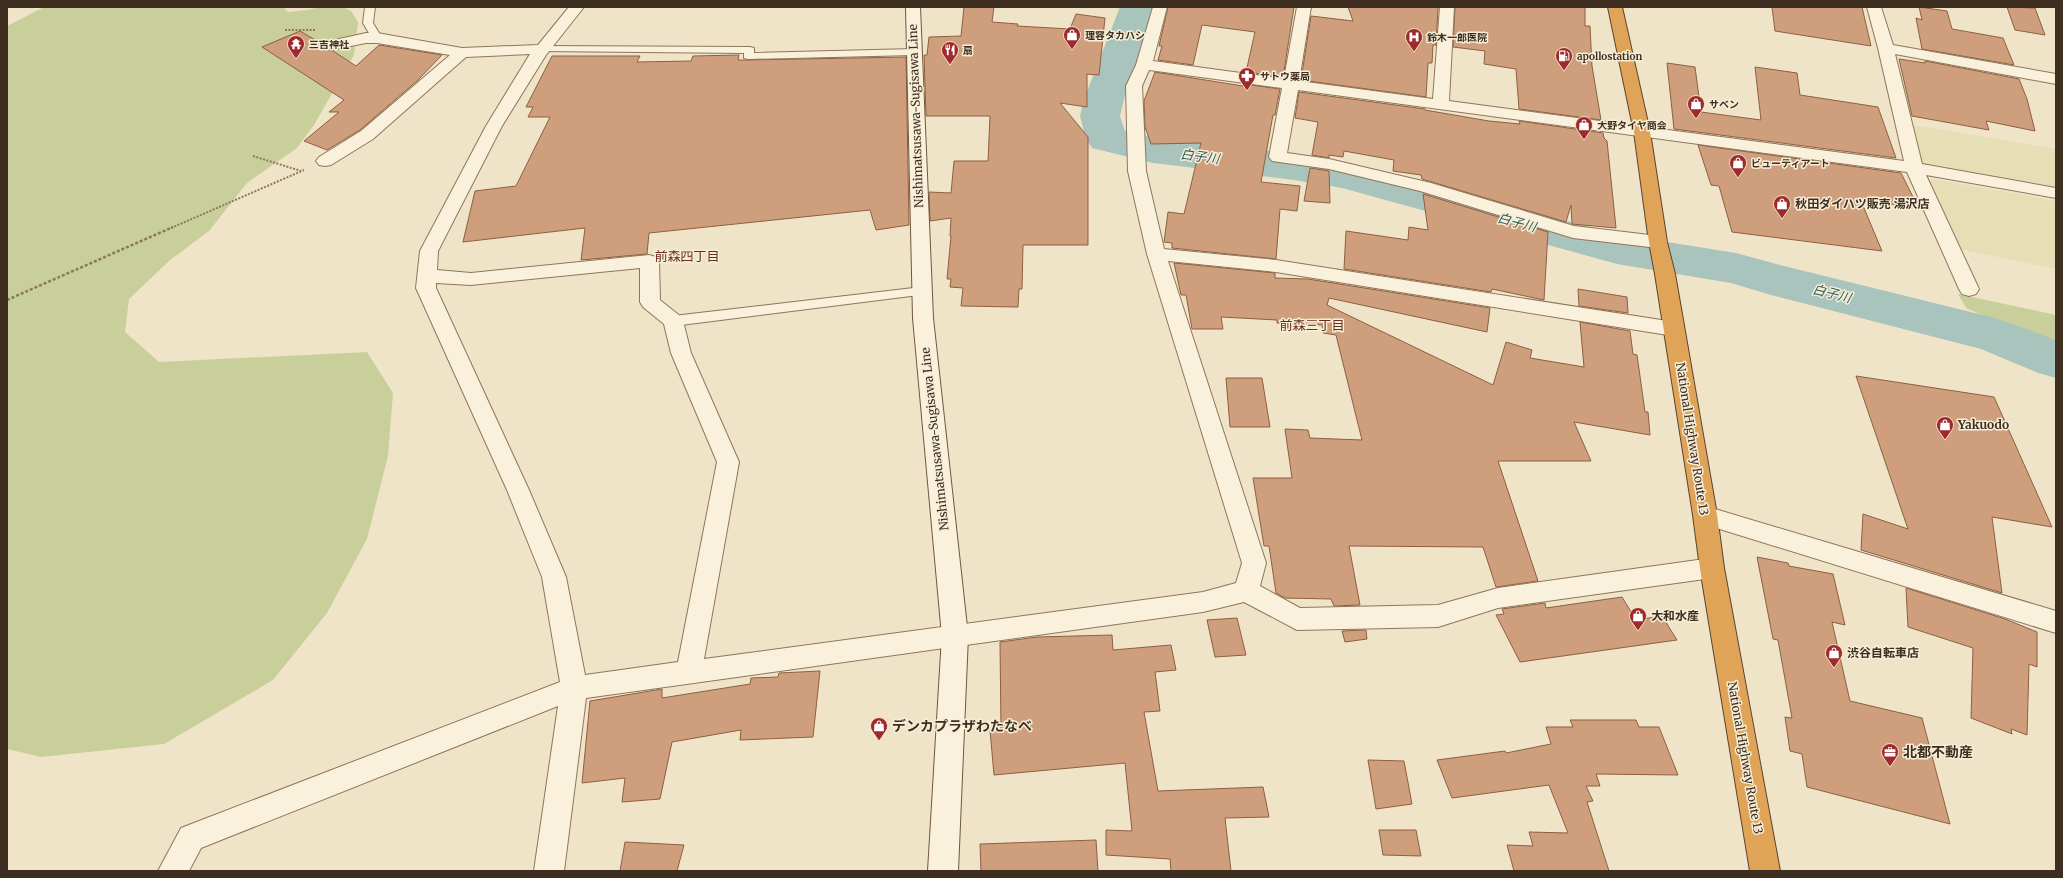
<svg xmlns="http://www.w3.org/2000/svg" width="2063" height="878" viewBox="0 0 2063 878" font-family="Merriweather,'Noto Sans JP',serif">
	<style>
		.farmland { fill: #e6deb5 }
		.green { fill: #c9cf9b }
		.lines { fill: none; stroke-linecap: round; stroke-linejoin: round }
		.river { fill: #a9c4bc; fill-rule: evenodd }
		.building { fill: #cf9f7d; stroke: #8d5f41 }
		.lane-casing { stroke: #8d765c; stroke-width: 2 }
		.street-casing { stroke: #8d765c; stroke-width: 2 }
		.secondary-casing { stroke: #6f573f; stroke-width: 2 }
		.highway-casing { stroke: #5b4430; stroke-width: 2 }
		.path-far1 { stroke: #8d765c; stroke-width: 2; stroke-dasharray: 2 1.5; stroke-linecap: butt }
		.path { stroke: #8d765c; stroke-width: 2.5; stroke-dasharray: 3 2; stroke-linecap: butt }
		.lane { fill: #faf1dc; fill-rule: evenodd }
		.street { fill: #faf1dc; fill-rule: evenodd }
		.secondary { fill: #faf1dc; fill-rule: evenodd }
		.highway { fill: #e0a458; fill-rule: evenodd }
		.labels { text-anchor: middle; stroke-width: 3; stroke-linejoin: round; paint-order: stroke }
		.far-poi-label { font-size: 10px; font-weight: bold; fill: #3d2e20; stroke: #f7eed8; text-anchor: start }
		.street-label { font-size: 12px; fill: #3d2e20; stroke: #f7eed8 }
		.poi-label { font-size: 12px; font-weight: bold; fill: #3d2e20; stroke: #f7eed8; text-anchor: start }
		.water-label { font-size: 13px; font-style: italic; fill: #2f5d5a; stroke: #f7eed8 }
		.neighbourhood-label { font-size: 13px; fill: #6b2e1e; stroke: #f7eed8 }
		.near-poi-label { font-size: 14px; font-weight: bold; fill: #3d2e20; stroke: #f7eed8; text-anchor: start }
	</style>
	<rect width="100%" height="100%" fill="#f0e4c8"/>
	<!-- farmland -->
	<path class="farmland" d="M 1913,125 L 2056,149 L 2056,188 L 1927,166 L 1922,162 Z
		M 1927,178 L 2056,201 L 2056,269 L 1960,249 Z"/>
	<!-- green -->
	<path class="green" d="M 44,7 L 283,7 L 288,12 L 307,10 L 321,7 L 343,7 L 351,11 L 358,22 L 354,55 L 314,125 L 297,148 L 247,183 L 209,231 L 169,261 L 129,299 L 125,332 L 159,362 L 367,352 L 393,393 L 388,456 L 367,539 L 327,613 L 273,680 L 164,744 L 41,757 L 7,749 L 7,26 Z
		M 1958,294 L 2056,315 L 2056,348 L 1966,308 Z"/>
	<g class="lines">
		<!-- river -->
		<path class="river" d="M 1120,7 L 1156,7 L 1124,99 L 1120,116 L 1125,131 L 1153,137 L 1294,154 L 1346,163 L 1617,234 L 1736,253 L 1780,265 L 1995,318 L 2056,340 L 2056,378 L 2038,373 L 1981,349 L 1771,295 L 1731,283 L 1617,264 L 1342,188 L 1294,180 L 1153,163 L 1092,148 L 1086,139 L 1080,116 L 1084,99 Z"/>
	</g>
	<!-- building -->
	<path class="building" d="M 964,7 L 994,7 L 992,22 L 1018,24 L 1017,26 L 1070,29 L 1076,14 L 1105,18 L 1099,75 L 1087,74 L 1087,107 L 1060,103 L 1088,137 L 1088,245 L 1023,245 L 1022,289 L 1019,289 L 1018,307 L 961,306 L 963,288 L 950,287 L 951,279 L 947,279 L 951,236 L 950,236 L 951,218 L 930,221 L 929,192 L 951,193 L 954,161 L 988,161 L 990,116 L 926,116 L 924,55 L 927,55 L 929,37 L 961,36 Z
		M 1168,7 L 1294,7 L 1283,77 L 1246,72 L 1255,32 L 1202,25 L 1193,65 L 1158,60 L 1162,46 L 1159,46 Z
		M 1348,7 L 1438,7 L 1436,45 L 1433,45 L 1432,63 L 1428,63 L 1426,97 L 1301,80 L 1311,16 L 1353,21 Z
		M 1455,7 L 1585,7 L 1585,26 L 1590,26 L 1592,66 L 1601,120 L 1519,109 L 1516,69 L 1484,64 L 1485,51 L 1453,47 Z
		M 1772,7 L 1862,7 L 1871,46 L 1775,31 Z
		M 1919,7 L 1947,11 L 1952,29 L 2003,38 L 2014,65 L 1922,49 L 1916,18 L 1922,20 Z
		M 2007,7 L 2035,8 L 2045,35 L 2015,30 Z
		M 300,31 L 322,44 L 325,49 L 333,51 L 356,66 L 379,45 L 442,55 L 418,80 L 360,130 L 327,150 L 304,141 L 339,112 L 329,112 L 344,100 L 262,47 Z
		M 739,55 L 738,60 L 748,60 L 906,57 L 909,225 L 876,230 L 870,210 L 649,233 L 647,254 L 581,260 L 585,228 L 463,242 L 475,191 L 516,186 L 550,117 L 528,117 L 533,107 L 526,107 L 552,56 L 640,56 L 637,62 L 691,61 L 693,56 Z
		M 1899,59 L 1925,63 L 1925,61 L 2019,79 L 2027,99 L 2035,131 L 1986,121 L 1989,130 L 1912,116 Z
		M 1667,63 L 1695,67 L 1701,112 L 1761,120 L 1755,67 L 1797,73 L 1800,95 L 1878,107 L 1896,158 L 1674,129 Z
		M 1155,72 L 1243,86 L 1243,84 L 1280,89 L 1275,115 L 1273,115 L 1261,182 L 1300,186 L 1297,211 L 1280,209 L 1276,259 L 1172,248 L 1172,243 L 1164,242 L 1168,212 L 1184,214 L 1201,143 L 1151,144 L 1145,127 L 1144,101 Z
		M 1299,92 L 1425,109 L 1425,110 L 1489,121 L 1520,124 L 1519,121 L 1603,133 L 1604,138 L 1607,141 L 1616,228 L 1572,224 L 1571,205 L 1566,222 L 1422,179 L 1421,175 L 1393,171 L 1394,160 L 1344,151 L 1343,157 L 1329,155 L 1329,158 L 1312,155 L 1318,122 L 1295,118 Z
		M 1698,145 L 1901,173 L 1918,207 L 1861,201 L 1882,251 L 1732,232 L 1719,186 L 1711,185 Z
		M 1310,168 L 1329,171 L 1330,203 L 1304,201 Z
		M 1423,194 L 1548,232 L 1544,300 L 1492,289 L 1491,292 L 1344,269 L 1346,231 L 1408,240 L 1409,227 L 1428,230 Z
		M 1174,263 L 1275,273 L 1275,278 L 1308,279 L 1490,308 L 1487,332 L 1329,298 L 1327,305 L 1493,385 L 1506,342 L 1532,350 L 1530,358 L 1584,367 L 1580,322 L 1630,331 L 1633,354 L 1637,355 L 1645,412 L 1648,412 L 1650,435 L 1574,422 L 1591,461 L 1498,461 L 1538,581 L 1496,587 L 1483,547 L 1349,546 L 1360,605 L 1334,606 L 1331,599 L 1285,598 L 1276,593 L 1269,546 L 1264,546 L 1253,478 L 1292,478 L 1285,429 L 1308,430 L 1310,438 L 1362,440 L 1336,335 L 1323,333 L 1322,325 L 1277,323 L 1277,320 L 1221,317 L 1223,329 L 1192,329 L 1186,295 L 1181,295 Z
		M 1578,289 L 1627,297 L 1628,313 L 1579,306 Z
		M 1856,376 L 1994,397 L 2052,527 L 1992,517 L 2002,593 L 1861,550 L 1863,514 L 1908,529 Z
		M 1226,378 L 1262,378 L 1270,427 L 1230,427 Z
		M 1757,557 L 1788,563 L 1789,566 L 1833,574 L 1845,625 L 1832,622 L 1850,701 L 1922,718 L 1950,824 L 1807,787 L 1802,754 L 1790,751 L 1785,717 L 1792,718 L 1778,640 L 1773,639 Z
		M 1906,588 L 2005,619 L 2037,632 L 2037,667 L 2029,664 L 2027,735 L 2011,729 L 2012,734 L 1971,718 L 1973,648 L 1908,627 Z
		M 1622,597 L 1636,620 L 1662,616 L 1677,640 L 1520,662 L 1496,615 L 1504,614 L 1502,609 L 1545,603 L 1546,608 Z
		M 1237,618 L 1246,655 L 1215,657 L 1207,620 Z
		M 1366,630 L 1367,639 L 1345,642 L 1342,631 Z
		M 1112,635 L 1113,650 L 1171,645 L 1176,670 L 1155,672 L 1160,711 L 1144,712 L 1158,791 L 1263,787 L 1269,817 L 1225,818 L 1231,871 L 1171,871 L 1170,859 L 1106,855 L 1106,830 L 1132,831 L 1125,763 L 994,775 L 990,730 L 1001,729 L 1000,642 L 1037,637 Z
		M 820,671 L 813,737 L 740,740 L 741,730 L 672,742 L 660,799 L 622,802 L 625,778 L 582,783 L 590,701 L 662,689 L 662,698 L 750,684 L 751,678 L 778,677 L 779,673 Z
		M 1570,720 L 1636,720 L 1639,727 L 1659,727 L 1678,775 L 1596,774 L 1600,786 L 1586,786 L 1593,801 L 1587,802 L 1609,871 L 1514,871 L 1507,845 L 1533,846 L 1529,832 L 1568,833 L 1549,785 L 1452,798 L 1437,760 L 1505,751 L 1506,753 L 1551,744 L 1546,727 L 1573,727 Z
		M 1368,760 L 1404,761 L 1412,804 L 1376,809 Z
		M 1379,830 L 1416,830 L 1421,856 L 1383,855 Z
		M 1096,840 L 1098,871 L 981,871 L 980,844 Z
		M 625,842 L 684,845 L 677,871 L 620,871 Z"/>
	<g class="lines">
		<defs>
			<path id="lane" d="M 365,7 L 375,7 L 373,23 L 382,38 L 381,40 L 373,40 L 363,23 Z
				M 542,46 L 750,47 L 754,48 L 754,53 L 914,49 L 919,52 L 914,55 L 748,59 L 744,58 L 744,53 L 538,51 L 537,49 L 538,47 Z
				M 922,287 L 927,288 L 929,291 L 927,294 L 673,326 L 668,324 L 666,321 L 668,318 L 673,316 Z"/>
			<path id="street" d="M 569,7 L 584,7 L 546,55 L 502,126 L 438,251 L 437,270 L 471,273 L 649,255 L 656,257 L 659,261 L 660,300 L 680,316 L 683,321 L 691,353 L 739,462 L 704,659 L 1203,592 L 1236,583 L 1242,563 L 1147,254 L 1128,171 L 1126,86 L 1136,65 L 1153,7 L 1167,7 L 1153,61 L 1284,79 L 1297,7 L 1311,7 L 1299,81 L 1433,99 L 1440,7 L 1454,7 L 1449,101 L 1904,161 L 1878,48 L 1867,7 L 1881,7 L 1893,45 L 2056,74 L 2056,84 L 1895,54 L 1922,164 L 2056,188 L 2056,198 L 1926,175 L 1979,289 L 1976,294 L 1969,296 L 1962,294 L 1959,289 L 1907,172 L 1298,90 L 1287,153 L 1329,159 L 1431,183 L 1574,226 L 1658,236 L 1665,238 L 1667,242 L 1665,246 L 1658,248 L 1573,238 L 1420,191 L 1329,169 L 1272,161 L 1269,157 L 1282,88 L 1149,70 L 1142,86 L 1146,171 L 1164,249 L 1276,260 L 1674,322 L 1681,324 L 1684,329 L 1681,334 L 1674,336 L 1276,272 L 1168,261 L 1266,563 L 1260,586 L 1300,608 L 1438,605 L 1498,588 L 1712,558 L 1721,561 L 1724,568 L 1721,575 L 1712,578 L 1498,608 L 1438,627 L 1297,630 L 1244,602 L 1203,612 L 586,698 L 564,871 L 534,871 L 558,706 L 201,848 L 189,871 L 158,871 L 181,828 L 560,682 L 542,577 L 507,490 L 416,288 L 420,251 L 486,126 L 530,54 L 466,57 L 373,139 L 331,165 L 325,166 L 319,165 L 316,161 L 319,157 L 361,131 L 450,55 L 377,43 L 366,43 L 331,50 L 326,48 L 323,45 L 326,42 L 366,33 L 377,33 L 462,48 L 538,45 ZM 640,268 L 640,302 L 643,307 L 664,324 L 671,353 L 717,462 L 678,662 L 585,675 L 566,577 L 529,490 L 436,288 L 436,283 L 471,285 Z
				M 1705,506 L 2056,611 L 2056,633 L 1697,522 L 1693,515 L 1697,508 Z"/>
			<path id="secondary" d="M 906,7 L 920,7 L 933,318 L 968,636 L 958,871 L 928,871 L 942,636 L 913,318 Z"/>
			<path id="highway" d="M 1608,7 L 1622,7 L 1650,132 L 1667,242 L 1675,274 L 1717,515 L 1724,568 L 1780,871 L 1750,871 L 1700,568 L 1693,515 L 1655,274 L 1649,242 L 1634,132 Z"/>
		</defs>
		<!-- lane casing -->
		<use href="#lane" class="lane-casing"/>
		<!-- street casing -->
		<use href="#street" class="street-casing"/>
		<!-- secondary casing -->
		<use href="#secondary" class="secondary-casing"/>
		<!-- highway casing -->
		<use href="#highway" class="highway-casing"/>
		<!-- path-far1 -->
		<path class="path-far1" d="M 285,30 L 315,30
			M 253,156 L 301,171
			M 171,228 L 304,170"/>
		<!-- path -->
		<path class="path" d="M 7,300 L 173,227"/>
		<!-- lane -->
		<use href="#lane" class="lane"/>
		<!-- street -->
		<use href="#street" class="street"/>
		<!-- secondary -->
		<use href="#secondary" class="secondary"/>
		<!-- highway -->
		<use href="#highway" class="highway"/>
	</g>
	<!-- icons -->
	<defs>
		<symbol id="shop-pin" viewBox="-11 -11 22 30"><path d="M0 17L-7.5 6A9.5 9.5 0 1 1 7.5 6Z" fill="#9e2a2b" stroke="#f7eed8"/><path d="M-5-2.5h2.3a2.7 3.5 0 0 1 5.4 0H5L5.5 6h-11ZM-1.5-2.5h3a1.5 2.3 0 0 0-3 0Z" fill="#fff"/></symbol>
		<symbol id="hospital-pin" viewBox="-11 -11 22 30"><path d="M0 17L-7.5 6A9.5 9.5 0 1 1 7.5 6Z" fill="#9e2a2b" stroke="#f7eed8"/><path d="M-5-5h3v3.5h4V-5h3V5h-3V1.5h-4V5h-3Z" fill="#fff"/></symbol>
		<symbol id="temple-pin" viewBox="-11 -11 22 30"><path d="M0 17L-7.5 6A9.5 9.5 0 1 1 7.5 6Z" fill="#9e2a2b" stroke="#f7eed8"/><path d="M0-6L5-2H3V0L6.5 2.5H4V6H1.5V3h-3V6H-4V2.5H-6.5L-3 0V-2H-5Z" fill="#fff"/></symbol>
		<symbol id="restaurant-pin" viewBox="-11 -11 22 30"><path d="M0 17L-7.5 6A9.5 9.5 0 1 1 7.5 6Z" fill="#9e2a2b" stroke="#f7eed8"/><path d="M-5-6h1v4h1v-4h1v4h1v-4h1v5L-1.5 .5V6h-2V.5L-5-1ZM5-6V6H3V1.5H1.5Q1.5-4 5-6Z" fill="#fff"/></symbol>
		<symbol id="fuel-pin" viewBox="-11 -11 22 30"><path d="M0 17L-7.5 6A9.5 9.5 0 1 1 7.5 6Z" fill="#9e2a2b" stroke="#f7eed8"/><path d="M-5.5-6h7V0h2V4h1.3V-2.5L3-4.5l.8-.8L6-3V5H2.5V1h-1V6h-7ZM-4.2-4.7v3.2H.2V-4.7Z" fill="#fff"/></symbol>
		<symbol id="pharmacy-pin" viewBox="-11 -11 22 30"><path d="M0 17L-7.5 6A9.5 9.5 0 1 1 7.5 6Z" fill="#9e2a2b" stroke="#f7eed8"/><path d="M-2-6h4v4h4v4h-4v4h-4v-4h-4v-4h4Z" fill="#fff"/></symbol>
		<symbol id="office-pin" viewBox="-11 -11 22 30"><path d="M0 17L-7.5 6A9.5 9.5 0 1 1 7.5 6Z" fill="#9e2a2b" stroke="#f7eed8"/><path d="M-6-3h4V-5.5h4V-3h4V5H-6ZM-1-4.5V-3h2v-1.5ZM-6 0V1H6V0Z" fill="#fff"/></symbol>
	</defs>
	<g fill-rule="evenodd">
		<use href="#shop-pin" x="1062" y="25" width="20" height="27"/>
		<use href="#hospital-pin" x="1404" y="27" width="20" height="27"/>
		<use href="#temple-pin" x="286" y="34" width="20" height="27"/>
		<use href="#restaurant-pin" x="940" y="40" width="20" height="27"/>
		<use href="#fuel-pin" x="1554" y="46" width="20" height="27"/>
		<use href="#pharmacy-pin" x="1237" y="66" width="20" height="27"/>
		<use href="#shop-pin" x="1686" y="94" width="20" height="27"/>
		<use href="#shop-pin" x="1574" y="115" width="20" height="27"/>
		<use href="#shop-pin" x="1728" y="153" width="20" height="27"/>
		<use href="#shop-pin" x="1772" y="194" width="20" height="27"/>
		<use href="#shop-pin" x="1935" y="415" width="20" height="27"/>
		<use href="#shop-pin" x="1628" y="606" width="20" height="27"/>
		<use href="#shop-pin" x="1824" y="643" width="20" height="27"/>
		<use href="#shop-pin" x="869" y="716" width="20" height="27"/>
		<use href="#office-pin" x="1880" y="742" width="20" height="27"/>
	</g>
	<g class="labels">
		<!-- far-poi labels -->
		<g class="far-poi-label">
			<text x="1085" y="39">理容タカハシ</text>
			<text x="1427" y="41">鈴木一郎医院</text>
			<text x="309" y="48">三吉神社</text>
			<text x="963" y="54">扇</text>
			<text x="1577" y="60">apollostation</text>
			<text x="1260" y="80">サトウ薬局</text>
			<text x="1709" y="108">サベン</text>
			<text x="1597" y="129">大野タイヤ商会</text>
			<text x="1751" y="167">ビューティアート</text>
		</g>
		<!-- street labels -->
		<g class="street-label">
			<text transform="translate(916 116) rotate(-92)" y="4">Nishimatsusawa-Sugisawa Line</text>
			<text transform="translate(935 439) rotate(-96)" y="4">Nishimatsusawa-Sugisawa Line</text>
			<text transform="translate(1692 439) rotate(81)" y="4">National Highway Route 13</text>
			<text transform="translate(1745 758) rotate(80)" y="4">National Highway Route 13</text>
		</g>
		<!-- poi labels -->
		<g class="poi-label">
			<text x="1795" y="208">秋田ダイハツ販売 湯沢店</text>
			<text x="1958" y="429">Yakuodo</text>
			<text x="1651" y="620">大和水産</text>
			<text x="1847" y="657">渋谷自転車店</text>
		</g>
		<!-- water labels -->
		<g class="water-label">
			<text transform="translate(1200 156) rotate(8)" y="5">白子川</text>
			<text transform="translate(1517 222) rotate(15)" y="5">白子川</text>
			<text transform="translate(1832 293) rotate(14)" y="5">白子川</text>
		</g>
		<!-- neighbourhood labels -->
		<g class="neighbourhood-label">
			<text x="687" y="261">前森四丁目</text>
			<text x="1312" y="330">前森三丁目</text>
		</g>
		<!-- near-poi labels -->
		<g class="near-poi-label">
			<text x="892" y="731">デンカプラザわたなべ</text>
			<text x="1903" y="757">北都不動産</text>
		</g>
	</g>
	<!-- border -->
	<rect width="2063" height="878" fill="none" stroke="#3d2e20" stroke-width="16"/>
</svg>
